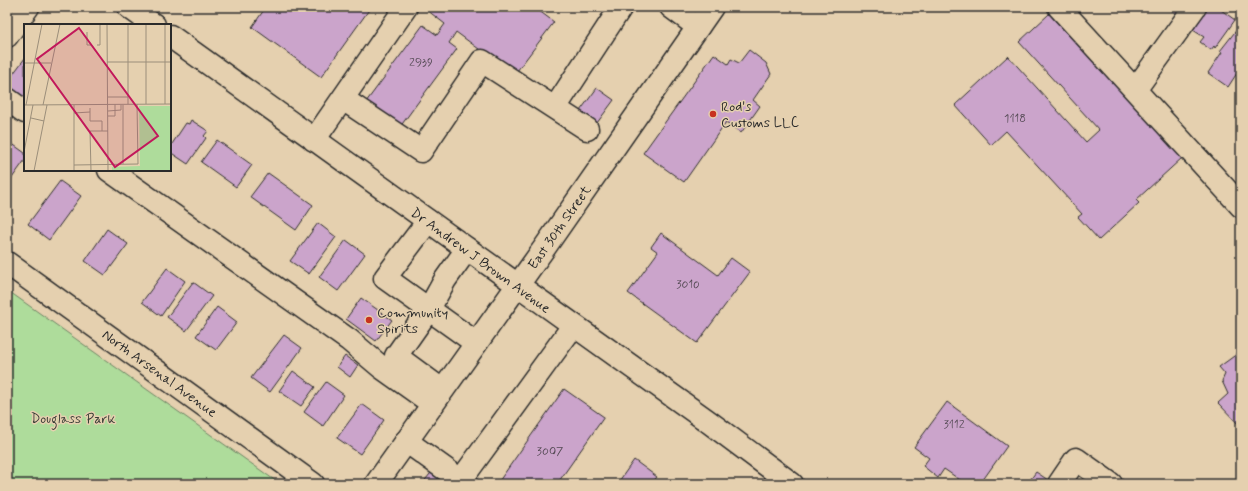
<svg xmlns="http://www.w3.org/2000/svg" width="1248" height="491" viewBox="0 0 1248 491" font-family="Mynerve,sans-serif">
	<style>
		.green { fill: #aedc9b; stroke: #6c8463 }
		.building { fill: #cba4cb; stroke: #2b2b2b }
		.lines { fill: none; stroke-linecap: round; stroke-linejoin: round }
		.minor-casing { stroke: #2b2b2b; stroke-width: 25 }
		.major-casing { stroke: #2b2b2b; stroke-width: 25 }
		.minor { stroke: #e5d0af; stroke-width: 22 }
		.major { stroke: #e5d0af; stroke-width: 22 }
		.poi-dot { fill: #c8321e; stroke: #e5d0af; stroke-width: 1.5 }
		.labels { text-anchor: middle; stroke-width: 3; stroke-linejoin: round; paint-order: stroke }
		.number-label { font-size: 12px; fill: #534953 }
		.poi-label { font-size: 14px; fill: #2b2b2b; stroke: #e5d0af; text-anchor: start }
		.street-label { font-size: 14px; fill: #2b2b2b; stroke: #e5d0af }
		.park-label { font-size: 14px; fill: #383d36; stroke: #e5d0af }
		.inset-road { fill: none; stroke: #9b8e7a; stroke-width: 1 }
		.view { fill: #c2185b; fill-opacity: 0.15; stroke: #c2185b; stroke-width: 2 }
		.inset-edge { fill: none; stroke: #2b2b2b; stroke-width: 2 }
	</style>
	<rect width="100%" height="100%" fill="#e5d0af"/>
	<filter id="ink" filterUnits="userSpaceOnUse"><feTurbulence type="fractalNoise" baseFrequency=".025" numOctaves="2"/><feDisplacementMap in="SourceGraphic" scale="8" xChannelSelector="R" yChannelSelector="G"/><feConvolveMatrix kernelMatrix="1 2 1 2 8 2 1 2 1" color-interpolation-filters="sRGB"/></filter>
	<g filter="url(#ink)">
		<!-- green -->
		<path class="green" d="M 7,290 L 280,484 L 7,484 Z"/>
		<!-- building -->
		<path class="building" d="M 266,7 L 371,7 L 321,77 L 252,27 Z
			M 423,7 L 534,7 L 554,22 L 514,75 L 456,32 L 449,43 L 457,49 L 397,131 L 363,106 L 423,25 L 437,35 L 445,24 Z
			M 1167,7 L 1183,7 L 1178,15 Z
			M 1209,7 L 1217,7 L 1235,20 L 1215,48 L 1214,46 L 1211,50 L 1200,42 L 1204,37 L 1193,30 Z
			M 1049,14 L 1182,158 L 1136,200 L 1139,203 L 1099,240 L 1078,217 L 1082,214 L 1006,131 L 991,145 L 955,105 L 1008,56 L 1086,142 L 1099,130 L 1019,42 Z
			M 1238,28 L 1241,30 L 1241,67 L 1228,87 L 1208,73 L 1222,52 L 1220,51 Z
			M 749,50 L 766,63 L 771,74 L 753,100 L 760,106 L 741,133 L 726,122 L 684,182 L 643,153 L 714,54 L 728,64 L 731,59 L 739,63 Z
			M 25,58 L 25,96 L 22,101 L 7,91 L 7,82 Z
			M 597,88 L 614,100 L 594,127 L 577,115 Z
			M 191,120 L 208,131 L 204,136 L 206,138 L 188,164 L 170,152 L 170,147 L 186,123 L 189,124 Z
			M 217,140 L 252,165 L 236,187 L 201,162 Z
			M 11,143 L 25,153 L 25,160 L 7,185 L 7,148 Z
			M 268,173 L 313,205 L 296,230 L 250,197 Z
			M 60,181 L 81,196 L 49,240 L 28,224 Z
			M 318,223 L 336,237 L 309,274 L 290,261 Z
			M 107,229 L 128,244 L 105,275 L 85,261 Z
			M 661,233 L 718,275 L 731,258 L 750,272 L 697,343 L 628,293 L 658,252 L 651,247 Z
			M 346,240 L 365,254 L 338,291 L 319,277 Z
			M 167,268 L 185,281 L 161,316 L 142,302 Z
			M 193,282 L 212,296 L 186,331 L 167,317 Z
			M 361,298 L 392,320 L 376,341 L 346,319 Z
			M 217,307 L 237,322 L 216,350 L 196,336 Z
			M 284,335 L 302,348 L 270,392 L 251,378 Z
			M 1241,351 L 1241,427 L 1218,403 L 1228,394 L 1222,381 L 1225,374 L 1219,367 Z
			M 345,356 L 358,365 L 350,377 L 337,367 Z
			M 293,371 L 315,387 L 301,406 L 279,391 Z
			M 326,382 L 344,395 L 323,426 L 304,412 Z
			M 564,389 L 604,417 L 557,484 L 497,484 Z
			M 947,402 L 1007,446 L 980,484 L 966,484 L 944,469 L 938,478 L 923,466 L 929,458 L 914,447 Z
			M 362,404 L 384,420 L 360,454 L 337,438 Z
			M 634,460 L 657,477 L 651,484 L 617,484 Z
			M 434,469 L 455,484 L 422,484 Z
			M 1036,472 L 1054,484 L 1027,484 Z"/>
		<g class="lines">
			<defs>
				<path id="minor" d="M 671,7 L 698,27
					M 1059,7 L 1241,206
					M 7,36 L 28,7
					M 1135,90 L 1195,7
					M 7,99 L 25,112
					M 343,99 L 421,151 L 482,61 L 587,129
					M 555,108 L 621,7
					M 314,140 L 406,7
					M 109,170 L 349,340 L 381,367 L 433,404
					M 428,221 L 385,278 L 476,343
					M 7,263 L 313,484
					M 442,390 L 396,356 L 429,309 L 445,280 L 467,249
					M 406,441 L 466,484
					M 461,480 L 573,326
					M 1059,484 L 1076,459 L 1111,484"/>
				<path id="major" d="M 129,7 L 154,25
					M 170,36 L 709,422 L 792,484
					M 376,484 L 545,247 L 712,7"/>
			</defs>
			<!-- minor casing -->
			<use href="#minor" class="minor-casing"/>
			<!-- major casing -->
			<use href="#major" class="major-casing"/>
			<!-- minor -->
			<use href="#minor" class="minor"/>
			<!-- major -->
			<use href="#major" class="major"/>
		</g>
	</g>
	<!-- markers -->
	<g class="poi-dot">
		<circle cx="713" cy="114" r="4"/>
		<circle cx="369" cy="320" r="4"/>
	</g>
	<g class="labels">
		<!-- number labels -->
		<g class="number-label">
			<text x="421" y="66">2939</text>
			<text x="1015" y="122">1118</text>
			<text x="688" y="288">3010</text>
			<text x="954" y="428">3112</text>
			<text x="550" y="455">3007</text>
		</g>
		<!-- poi labels -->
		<g class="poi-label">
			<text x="721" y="111">Rod's<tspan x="721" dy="16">Customs LLC</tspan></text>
			<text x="377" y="317">Community<tspan x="377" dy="16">Spirits</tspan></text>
		</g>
		<!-- street labels -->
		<g class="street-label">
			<text transform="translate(559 227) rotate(-55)" y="5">East 30th Street</text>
			<text transform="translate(481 260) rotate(36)" y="5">Dr Andrew J Brown Avenue</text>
			<text transform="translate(160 373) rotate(36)" y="5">North Arsenal Avenue</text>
		</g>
		<!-- park labels -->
		<g class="park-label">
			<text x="73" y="423">Douglass Park</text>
		</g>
	</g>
	<!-- overview -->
	<g transform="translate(24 24)">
		<rect width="147" height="147" fill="#e5d0af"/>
		<path d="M 115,82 L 147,82 L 147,147 L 88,147 L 88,143 L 116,142 Z" fill="#aedc9b"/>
		<path class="inset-road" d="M 83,0 L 84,147M 104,0 L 104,80M 63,8 L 63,21 L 67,21M 73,21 L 76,21 L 76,0M 83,38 L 147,38M 0,39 L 27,39M 84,73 L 104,73M 122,80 L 122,0M 141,80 L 141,0M 0,81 L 147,80M 2,81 L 18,0M 19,81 L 36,0M 50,81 L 50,147M 99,81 L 99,140M 66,84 L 66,97 L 78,97 L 78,107M 84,87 L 97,86 L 97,81M 50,89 L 66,88M 84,92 L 91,92 L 91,80M 7,94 L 20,97M 0,128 L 9,81M 50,141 L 114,140 L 113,80M 10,147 L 23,81M 67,147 L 66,107 L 84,107"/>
		<path class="view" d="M 55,4 L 134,112 L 91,143 L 13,35 Z"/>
		<rect width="147" height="147" class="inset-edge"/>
	</g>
	<!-- margin -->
	<rect width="1248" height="491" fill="none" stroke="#e5d0af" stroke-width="24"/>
	<rect x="12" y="12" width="1224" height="467" fill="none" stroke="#2b2b2b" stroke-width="1.5" filter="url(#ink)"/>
</svg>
